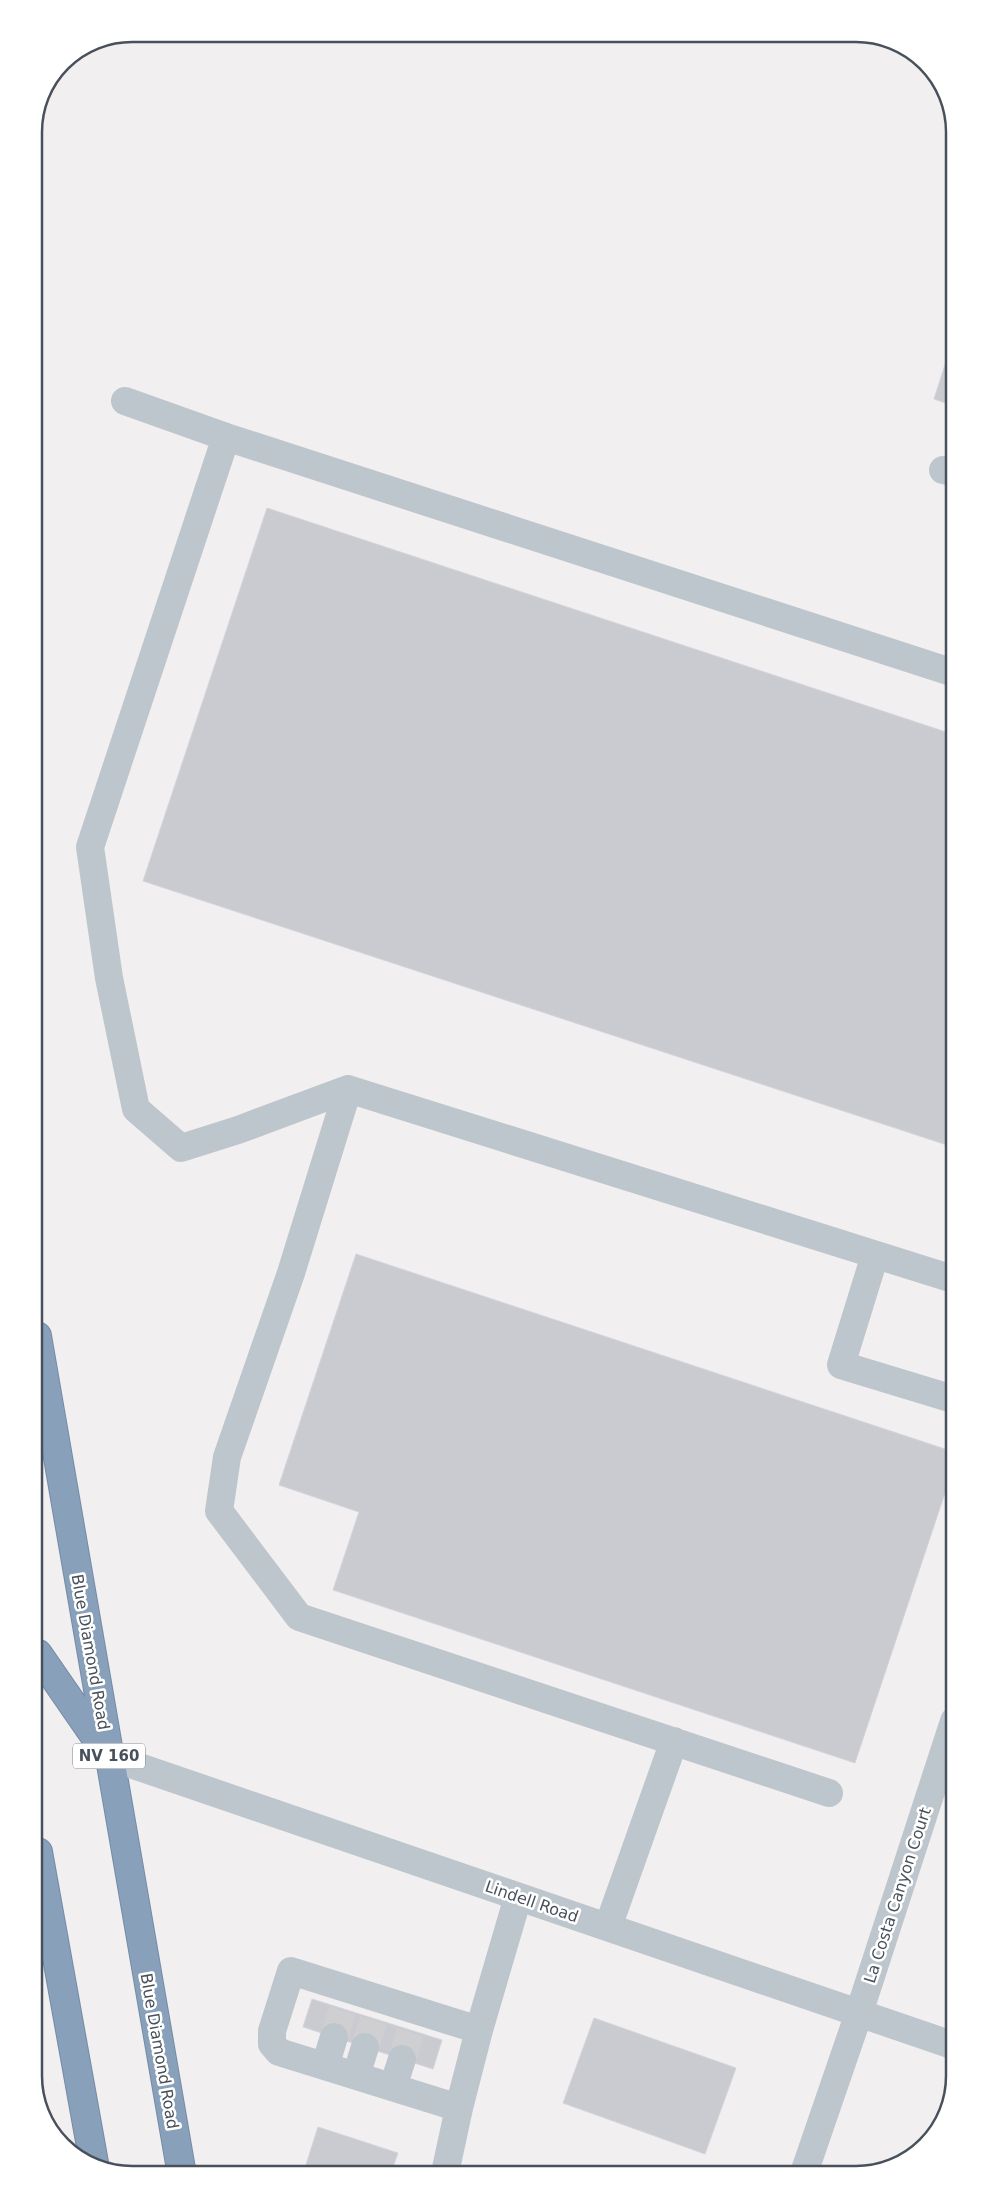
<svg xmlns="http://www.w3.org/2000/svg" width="989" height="2209" viewBox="0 0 989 2209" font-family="'DejaVu Sans',sans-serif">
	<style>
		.building { fill: #c9cbd1; stroke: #d3d5da }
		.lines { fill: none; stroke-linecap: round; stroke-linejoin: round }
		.minor-tunnel { stroke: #cfcfd1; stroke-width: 28; stroke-dasharray: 28 14; stroke-linecap: butt }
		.highway-casing { stroke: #748ba7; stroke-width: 30 }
		.minor { stroke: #bec6cd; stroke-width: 28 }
		.highway { stroke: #89a0bb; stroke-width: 28 }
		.labels { text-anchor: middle; stroke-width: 5; stroke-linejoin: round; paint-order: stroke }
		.shield { fill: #fff; stroke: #7f858c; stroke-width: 1 }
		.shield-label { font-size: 15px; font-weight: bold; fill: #48515b }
		.street-label { font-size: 16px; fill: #48515b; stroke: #fff }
		.rim { fill: none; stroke: #48515b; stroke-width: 2.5 }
	</style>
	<rect width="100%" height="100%" fill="#f1efef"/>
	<!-- building -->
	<path class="building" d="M 951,346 L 951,405 L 934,399 Z
		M 267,508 L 952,734 L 953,1147 L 143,881 Z
		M 356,1254 L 954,1452 L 954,1466 L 855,1763 L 333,1590 L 359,1512 L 279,1485 Z
		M 312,1999 L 442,2040 L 433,2069 L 303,2027 Z
		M 594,2018 L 736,2068 L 705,2154 L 563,2103 Z
		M 318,2127 L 398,2153 L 391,2173 L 303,2174 Z"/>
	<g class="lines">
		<!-- minor-tunnel -->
		<path class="minor-tunnel" d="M 334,2037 L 343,2009
			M 365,2047 L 374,2019
			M 402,2059 L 411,2030"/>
		<defs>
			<path id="highway" d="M 37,1336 L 182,2175
				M 38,1654 L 105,1751
				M 38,1852 L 94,2163"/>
		</defs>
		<!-- highway casing -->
		<use href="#highway" class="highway-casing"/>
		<!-- minor -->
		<path class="minor" d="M 125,401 L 226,437
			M 943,470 L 951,472
			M 348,1089 L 238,1130 L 181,1148 L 136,1109 L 109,978 L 90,847 L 226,437 L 951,672
			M 875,1255 L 841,1365 L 953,1399
			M 110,1757 L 955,2046
			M 829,1793 L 299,1617 L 219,1511 L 227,1457 L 291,1273 L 348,1089 L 953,1279
			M 608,1927 L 674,1741
			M 325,2066 L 334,2037
			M 356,2076 L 365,2047
			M 393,2087 L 402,2059
			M 459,2108 L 279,2052 L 272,2044 L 272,2031 L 291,1971 L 479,2030
			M 805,2170 L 859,2013 L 954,1721
			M 445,2173 L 459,2108 L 479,2030 L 518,1897"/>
		<!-- highway -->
		<use href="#highway" class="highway"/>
	</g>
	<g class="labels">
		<!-- shield labels -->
		<rect class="shield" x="73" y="1743.5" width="72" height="25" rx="4"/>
		<g class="shield-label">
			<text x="109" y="1761">NV 160</text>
		</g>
		<!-- street labels -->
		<g class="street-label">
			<text transform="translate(91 1652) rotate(80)" y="6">Blue Diamond Road</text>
			<text transform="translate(897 1895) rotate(-72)" y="6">La Costa Canyon Court</text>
			<text transform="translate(532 1901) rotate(19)" y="6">Lindell Road</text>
			<text transform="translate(160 2051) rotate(80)" y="6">Blue Diamond Road</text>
		</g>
	</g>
	<!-- crop -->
	<path d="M0 0H989V2209H0ZM132 42H856A90 90 0 0 1 946 132V2076A90 90 0 0 1 856 2166H132A90 90 0 0 1 42 2076V132A90 90 0 0 1 132 42Z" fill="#fff" fill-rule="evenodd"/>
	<path class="rim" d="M132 42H856A90 90 0 0 1 946 132V2076A90 90 0 0 1 856 2166H132A90 90 0 0 1 42 2076V132A90 90 0 0 1 132 42Z"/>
</svg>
